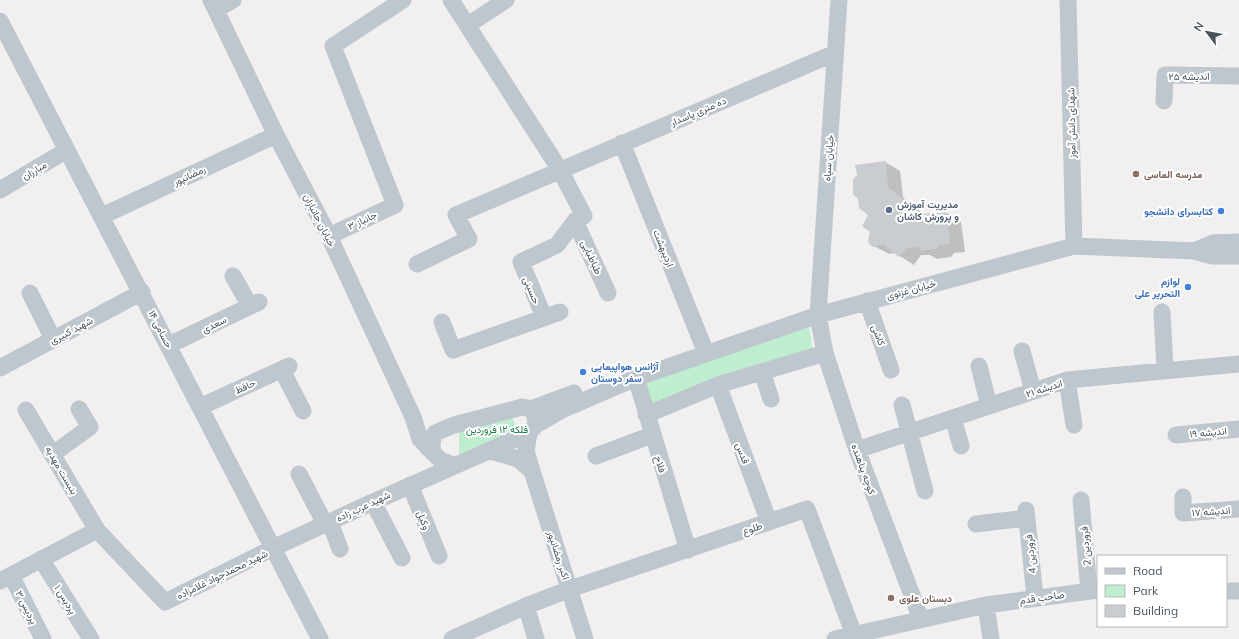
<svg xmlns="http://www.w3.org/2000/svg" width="1239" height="639" viewBox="0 0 1239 639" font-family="Mulish,Vazirmatn,sans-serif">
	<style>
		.green { fill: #bfedcf }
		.shadow { fill: #0003 }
		.building { fill: #c9ccd1 }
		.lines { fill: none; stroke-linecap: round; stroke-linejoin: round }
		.minor { stroke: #bec7cd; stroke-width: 17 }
		.education-dot { fill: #8d6e63; stroke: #fff; stroke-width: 1.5 }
		.service-dot { fill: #5c6f8a; stroke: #fff; stroke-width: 1.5 }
		.shop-dot { fill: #3f7fe0; stroke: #fff; stroke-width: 1.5 }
		.labels { text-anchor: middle; stroke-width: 4; stroke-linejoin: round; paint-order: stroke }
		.street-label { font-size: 10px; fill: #48535c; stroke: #fff }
		.education-label { font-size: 10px; font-weight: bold; fill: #785e54; stroke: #fff; text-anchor: start }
		.service-label { font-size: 10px; font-weight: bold; fill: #4e5e75; stroke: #fff; text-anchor: start }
		.shop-label { font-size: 10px; font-weight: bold; fill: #366cbe; stroke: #fff; text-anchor: end }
		.park-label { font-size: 10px; fill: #1b7b46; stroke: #fff }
	</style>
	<rect width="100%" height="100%" fill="#f1efef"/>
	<!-- green -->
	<path class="green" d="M 809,327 L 813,351 L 651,407 L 644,378 Z
		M 510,411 L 519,434 L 459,455 L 459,430 Z"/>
	<!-- shadow -->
	<path class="shadow" d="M 885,162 L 900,171 L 903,197 L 925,215 L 947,213 L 961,222 L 965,252 L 954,253 L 951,257 L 937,259 L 930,255 L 921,255 L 914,265 L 895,253 L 889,254 L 874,246 L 870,215 L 858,176 Z"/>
	<!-- building -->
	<path class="building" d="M 886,161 L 888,187 L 922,214 L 947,212 L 950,244 L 939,245 L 936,249 L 921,251 L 918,247 L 907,248 L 899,257 L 883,244 L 873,247 L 870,245 L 868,241 L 870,232 L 862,226 L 868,215 L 859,208 L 858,199 L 853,194 L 853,180 L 857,175 L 855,165 Z"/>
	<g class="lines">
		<!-- minor -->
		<path class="minor" d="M 211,0 L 276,135 L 329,236 L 413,417 L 420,439 L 433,453
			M 451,0 L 560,170 L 584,216 L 575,221 L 557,245 L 521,262 L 544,317
			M 839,0 L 818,315 L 825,353 L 857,450 L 921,619
			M 1068,0 L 1074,246
			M 216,10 L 233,0
			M 0,21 L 320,639
			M 468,25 L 506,0
			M 1164,101 L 1165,75 L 1239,76
			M 622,143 L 706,353
			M 0,190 L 67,150
			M 102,216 L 276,135
			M 575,221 L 608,293
			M 329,236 L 395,205 L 333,46 L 403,0
			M 1194,251 L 1213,243 L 1239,242
			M 417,264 L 469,239 L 456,215 L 835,53
			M 233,276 L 250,306
			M 30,293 L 53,339
			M 867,301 L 891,370
			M 1162,312 L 1165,371
			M 442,322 L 453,350 L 560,312
			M 169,345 L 259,302
			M 1022,351 L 1033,391
			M 979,366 L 989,406
			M 0,368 L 142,292
			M 282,370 L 303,411
			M 762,372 L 771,399
			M 636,378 L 688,550
			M 1067,380 L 1074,425
			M 718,385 L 769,522
			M 902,405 L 925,491
			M 200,407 L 289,366
			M 531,409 L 574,393
			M 26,410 L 97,530 L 165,602 L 273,548 L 373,502 L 529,433 L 536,425 L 535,415 L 531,409 L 522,407 L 454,425 L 435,433 C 427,452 436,460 454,465
			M 646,415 L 718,385 L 825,353
			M 953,418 L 961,446
			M 536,425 L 562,410 L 636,378 L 818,315 L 1074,246 L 1194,251 L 1212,256 L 1239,256
			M 529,433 L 526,451 L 532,471 L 585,639
			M 1176,435 L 1239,429
			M 857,450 L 1067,380 L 1239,364
			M 491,451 L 518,459 L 532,471
			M 53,454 L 90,427 L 79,409
			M 596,456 L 652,435
			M 299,474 L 325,524
			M 410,485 L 439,556
			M 1183,497 L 1183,513 L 1239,509
			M 1081,500 L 1089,591
			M 373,502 L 402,558
			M 1026,510 L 1035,597
			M 330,522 L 340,549
			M 976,524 L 1026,518
			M 41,559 L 91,639
			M 11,575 L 43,639
			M 0,581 L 97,530
			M 1226,591 L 1239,591
			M 986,605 L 991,639
			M 452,639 L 526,606
			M 536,639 L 526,606 L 570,589 L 807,509 L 854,635
			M 835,639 L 986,605 L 1098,590"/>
	</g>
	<!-- markers -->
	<g class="education-dot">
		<circle cx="1136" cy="174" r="4"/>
		<circle cx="891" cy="598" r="4"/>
	</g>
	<circle class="service-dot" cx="889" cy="210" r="4"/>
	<g class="shop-dot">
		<circle cx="1221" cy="211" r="4"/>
		<circle cx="1188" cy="287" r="4"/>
		<circle cx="583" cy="372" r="4"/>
	</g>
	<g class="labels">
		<!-- street labels -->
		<g class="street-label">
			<text transform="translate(1189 76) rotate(-1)" y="4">اندیشه ۲۵</text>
			<text transform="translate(698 111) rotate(-23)" y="4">ده متری پاسدار</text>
			<text transform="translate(1071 123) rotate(-91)" y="4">شهدای دانش آموز</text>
			<text transform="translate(828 158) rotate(-86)" y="4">خیابان سپاه</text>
			<text transform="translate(34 170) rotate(-30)" y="4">مبارزان</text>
			<text transform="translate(189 175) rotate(-25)" y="4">رمضانپور</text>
			<text transform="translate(320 220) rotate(63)" y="4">خیابان جانبازان</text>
			<text transform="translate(362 220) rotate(-25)" y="4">جانباز ۳</text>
			<text transform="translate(664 248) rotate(68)" y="4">اردیبهشت</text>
			<text transform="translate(592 257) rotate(65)" y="4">طباطبایی</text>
			<text transform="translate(911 289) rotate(-15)" y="4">خیابان غزنوی</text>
			<text transform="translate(532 290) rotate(67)" y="4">حسینی</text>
			<text transform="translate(214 324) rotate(-26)" y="4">سعدی</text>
			<text transform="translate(161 329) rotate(63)" y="4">حسامی ۱۴</text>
			<text transform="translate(71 330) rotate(-28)" y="4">شهید کبیری</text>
			<text transform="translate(879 335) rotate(70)" y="4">کاشی</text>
			<text transform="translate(245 386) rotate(-24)" y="4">حافظ</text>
			<text transform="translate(1044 388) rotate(-18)" y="4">اندیشه ۲۱</text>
			<text transform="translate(1208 432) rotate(-5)" y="4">اندیشه ۱۹</text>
			<text transform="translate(743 453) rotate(70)" y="4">قدس</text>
			<text transform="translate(661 464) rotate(73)" y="4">فلاح</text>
			<text transform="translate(864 469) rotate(70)" y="4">کوچه پناهنده</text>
			<text transform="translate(62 470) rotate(60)" y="4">بنبست مهدیه</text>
			<text transform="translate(363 506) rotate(-25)" y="4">شهید عرب زاده</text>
			<text transform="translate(1211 511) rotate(-4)" y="4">اندیشه ۱۷</text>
			<text transform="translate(424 520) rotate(68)" y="4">وکیل</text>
			<text transform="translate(752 528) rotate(-19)" y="4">طلوع</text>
			<text transform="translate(1085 546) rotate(-95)" y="4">فروردین 2</text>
			<text transform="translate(1030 554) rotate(-96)" y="4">فروردین 4</text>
			<text transform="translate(559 555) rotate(72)" y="4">اکبر رمضانپور</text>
			<text transform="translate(222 574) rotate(-26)" y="4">شهید محمدجواد غلامزاده</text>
			<text transform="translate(1042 597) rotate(-8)" y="4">صاحب قدم</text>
			<text transform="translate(66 599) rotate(58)" y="4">پردیس ۱</text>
			<text transform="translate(27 607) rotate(63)" y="4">پردیس ۳</text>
		</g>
		<!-- education labels -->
		<g class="education-label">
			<text x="1144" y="178">مدرسه الماسی</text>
			<text x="899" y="602">دبستان علوی</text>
		</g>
		<!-- service labels -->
		<g class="service-label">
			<text x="897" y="208">مدیریت آموزش<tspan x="897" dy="12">و پرورش کاشان</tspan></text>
		</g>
		<!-- shop labels -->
		<g class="shop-label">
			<text x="1213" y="215">کتابسرای دانشجو</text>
			<text x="1180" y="285">لوازم<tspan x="1180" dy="12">التحریر علی</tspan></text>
			<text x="591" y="370" text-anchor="start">آژانس هواپیمایی<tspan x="591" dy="12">سفر دوستان</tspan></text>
		</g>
		<!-- park labels -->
		<g class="park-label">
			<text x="497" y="433">فلکه ۱۲ فروردین</text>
		</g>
	</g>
	<!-- legend -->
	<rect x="1097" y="555" width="130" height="72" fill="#ffffff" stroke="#b6babe"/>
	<rect x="1105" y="568" width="20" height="6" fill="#bec7cd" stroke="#b6babe"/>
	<text x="1133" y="575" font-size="12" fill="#48535c">Road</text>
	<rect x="1105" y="585" width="20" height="12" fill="#bfedcf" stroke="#b6babe"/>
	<text x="1133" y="595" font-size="12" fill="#48535c">Park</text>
	<rect x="1105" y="605" width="20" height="12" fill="#c9ccd1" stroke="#b6babe"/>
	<text x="1133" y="615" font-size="12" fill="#48535c">Building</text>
	<!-- north arrow -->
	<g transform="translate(1207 32) rotate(302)" stroke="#ffffff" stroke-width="3" paint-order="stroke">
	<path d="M0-3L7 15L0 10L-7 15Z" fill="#48535c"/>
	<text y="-6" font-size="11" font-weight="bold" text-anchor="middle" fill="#48535c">N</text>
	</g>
</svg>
